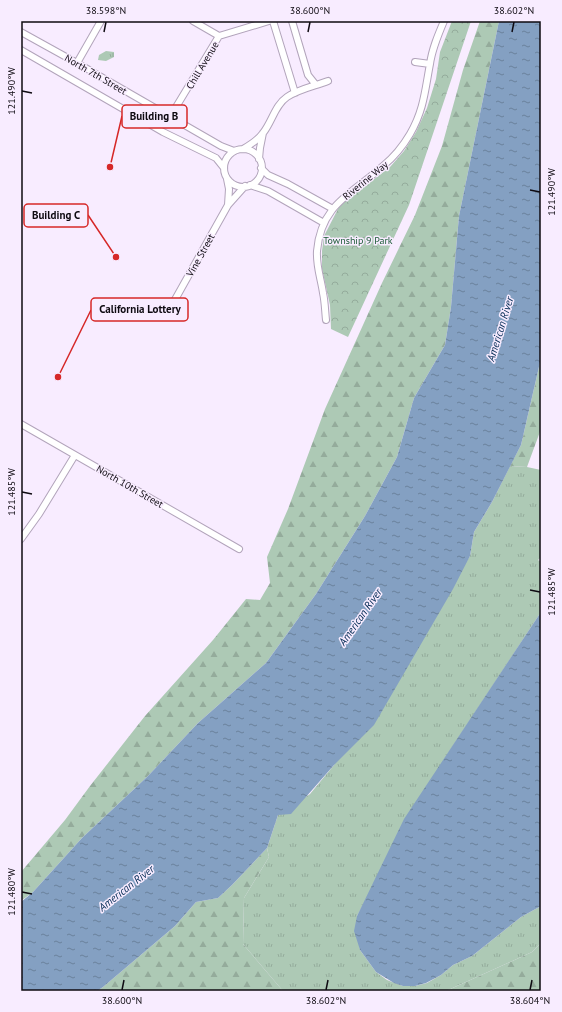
<svg xmlns="http://www.w3.org/2000/svg" width="562" height="1012" viewBox="0 0 562 1012" font-family="'PT Sans',sans-serif">
	<style>
		.grass { fill: url(#grass-tufts) }
		.forest { fill: url(#forest-firs) }
		.park { fill: url(#park-crowns) }
		.water { fill: url(#water-ripples) }
		.lines { fill: none; stroke-linecap: round; stroke-linejoin: round }
		.minor-casing { stroke: #b2a4bb; stroke-width: 8 }
		.minor { stroke: #fff; stroke-width: 6 }
		.ticks { fill: none; stroke: #0e0a11; stroke-width: 1.5 }
		.labels { text-anchor: middle; stroke-width: 3; stroke-linejoin: round; paint-order: stroke }
		.street-label { font-size: 10px; fill: #0e0a11; stroke: #f8ecff }
		.park-label { font-size: 10px; fill: #1b5b36; stroke: #f8ecff }
		.water-label { font-size: 11px; font-style: italic; fill: #002953; stroke: #f8ecff }
		.leader { fill: none; stroke: #d62828; stroke-width: 1.5 }
		.callout-dot { fill: #d62828; stroke: #f8ecff; stroke-width: 1.5 }
		.callout { fill: #f8ecff; stroke: #d62828; stroke-width: 1.5 }
		.callout-label { font-size: 11px; text-anchor: middle; font-weight: bold; fill: #0e0a11 }
		.neatline { fill: none; stroke: #0e0a11; stroke-width: 1.5 }
		.ticks-label { font-size: 10px; text-anchor: middle; fill: #0e0a11 }
	</style>
	<defs>
		<pattern id="grass-tufts" width="24" height="20" patternUnits="userSpaceOnUse"><rect width="24" height="20" fill="#adc9b5"/><path d="M3 7l-1-3M5 7V3M7 7l1-3M15 17l-1-3M17 17v-4M19 17l1-3" fill="none" stroke="#94ab9b"/></pattern>
		<pattern id="forest-firs" width="22" height="20" patternUnits="userSpaceOnUse"><rect width="22" height="20" fill="#adc9b5"/><path d="M5 1l3.5 6h-7zM16 11l3.5 6h-7z" fill="#94ab9b"/></pattern>
		<pattern id="park-crowns" width="20" height="18" patternUnits="userSpaceOnUse"><rect width="20" height="18" fill="#adc9b5"/><path d="M2 6a3 3 0 1 1 6 0M12 15a3 3 0 1 1 6 0" fill="none" stroke="#94ab9b"/></pattern>
		<pattern id="water-ripples" width="26" height="14" patternUnits="userSpaceOnUse"><rect width="26" height="14" fill="#84a0c2"/><path d="M2 4q2-2 4 0t4 0M15 11q2-2 4 0t4 0" fill="none" stroke="#6a819c"/></pattern>
	</defs>
	<rect width="100%" height="100%" fill="#f8ecff"/>
	<!-- grass -->
	<path class="grass" d="M 106,51 L 114,52 L 114,57 L 106,61 L 98,60 L 99,55 Z
		M 510,466 L 527,467 L 541,470 L 541,557 L 538,560 L 541,562 L 541,612 L 445,758 L 367,897 L 357,916 L 360,950 L 376,972 L 387,980 L 403,986 L 415,986 L 427,983 L 441,975 L 453,965 L 472,956 L 521,917 L 541,906 L 541,943 L 532,952 L 446,991 L 283,991 L 243,944 L 244,898 L 269,857 L 267,848 L 278,815 L 310,794 L 334,765 L 470,556 L 474,532 L 492,502 Z"/>
	<!-- forest -->
	<path class="forest" d="M 480,21 L 499,21 L 459,216 L 451,307 L 445,345 L 414,398 L 397,457 L 365,516 L 316,594 L 266,663 L 198,723 L 148,776 L 82,838 L 33,892 L 21,901 L 21,872 L 65,820 L 90,786 L 145,716 L 213,640 L 246,599 L 260,600 L 270,583 L 267,557 L 288,509 L 325,409 L 382,283 L 415,215 L 442,146 L 463,70 Z
		M 541,358 L 541,429 L 527,467 L 510,466 L 521,445 Z
		M 267,848 L 269,857 L 244,898 L 243,944 L 283,991 L 97,991 L 103,987 L 175,926 L 196,902 L 218,898 L 232,885 Z
		M 541,943 L 541,991 L 446,991 L 532,952 Z"/>
	<!-- park -->
	<path class="park" d="M 452,21 L 471,21 L 409,205 L 348,337 L 331,329 L 330,305 L 322,269 L 322,251 L 324,236 L 340,205 L 390,167 L 404,151 L 416,132 L 427,108 L 436,79 L 440,52 Z"/>
	<!-- water -->
	<path class="water" d="M 499,21 L 541,21 L 541,358 L 521,445 L 492,502 L 474,532 L 470,556 L 453,589 L 374,725 L 334,765 L 291,814 L 278,815 L 267,848 L 232,885 L 218,898 L 196,902 L 175,926 L 103,987 L 97,991 L 21,991 L 21,902 L 33,892 L 82,838 L 148,776 L 198,723 L 266,663 L 316,594 L 365,516 L 397,457 L 414,398 L 445,345 L 451,307 L 459,216 Z
		M 541,612 L 541,906 L 521,917 L 472,956 L 453,965 L 441,975 L 426,983 L 415,986 L 403,986 L 394,983 L 376,972 L 360,950 L 354,931 L 357,916 L 404,819 Z"/>
	<g class="lines">
		<defs>
			<path id="minor" d="M 193,21 L 219,36
				M 273,21 L 295,93
				M 292,21 L 308,75 L 316,85
				M 21,32 L 77,63 L 221,146 L 234,151
				M 21,50 L 163,132 L 216,158 L 224,168
				M 415,62 L 430,64
				M 77,63 L 101,21
				M 170,117 L 219,36 L 269,21
				M 243,149 C 250,145 258,140 263,133 C 272,122 275,105 287,97 C 299,89 315,86 328,81
				M224 168a19 19 0 1 1 38 0a19 19 0 1 1-38 0Z
				M 259,159 L 260,148 L 263,133
				M 261,168 L 268,175 L 288,184 L 333,209
				M 227,179 L 229,189 L 228,205
				M 250,185 L 268,191 L 324,223
				M 172,305 L 228,205 L 245,186
				M 326,320 C 325,311 325,302 323,293 C 321,279 316,266 317,251 C 321,204 352,194 383,166 C 394,157 403,146 410,134 C 424,110 425,90 430,64 C 432,49 438,35 444,21
				M 21,424 L 239,549
				M 21,539 L 39,514 L 75,455"/>
		</defs>
		<!-- minor casing -->
		<use href="#minor" class="minor-casing"/>
		<!-- minor -->
		<use href="#minor" class="minor"/>
	</g>
	<!-- ticks -->
	<path class="ticks" d="M 104,32 L 106,22M 308,32 L 310,22M 512,32 L 514,22M 22,91 L 32,93M 530,190 L 540,192M 22,492 L 32,494M 530,590 L 540,592M 22,892 L 32,894M 122,990 L 124,980M 326,990 L 328,980M 530,990 L 532,980"/>
	<g class="labels">
		<!-- street labels -->
		<g class="street-label">
			<text transform="translate(202 65) rotate(-59)" y="4">Chill Avenue</text>
			<text transform="translate(96 74) rotate(30)" y="4">North 7th Street</text>
			<text transform="translate(365 180) rotate(-39)" y="4">Riverine Way</text>
			<text transform="translate(200 255) rotate(-61)" y="4">Vine Street</text>
			<text transform="translate(130 486) rotate(30)" y="4">North 10th Street</text>
		</g>
		<!-- park labels -->
		<g class="park-label">
			<text x="358" y="244">Township 9 Park</text>
		</g>
		<!-- water labels -->
		<g class="water-label">
			<text transform="translate(500 329) rotate(-73)" y="4">American River</text>
			<text transform="translate(360 617) rotate(-55)" y="4">American River</text>
			<text transform="translate(126 888) rotate(-38)" y="4">American River</text>
		</g>
	</g>
	<!-- callouts -->
	<path class="leader" d="M110 167L122 116M116 257L88 215M58 377L91 310"/>
	<g class="callout-dot">
		<circle cx="110" cy="167" r="4"/>
		<circle cx="116" cy="257" r="4"/>
		<circle cx="58" cy="377" r="4"/>
	</g>
	<g class="callout">
		<rect x="122" y="105" width="65" height="23" rx="4"/>
		<rect x="24" y="204" width="64" height="23" rx="4"/>
		<rect x="91" y="298" width="97" height="23" rx="4"/>
	</g>
	<g class="callout-label">
		<text x="154" y="120">Building B</text>
		<text x="56" y="219">Building C</text>
		<text x="140" y="313">California Lottery</text>
	</g>
	<!-- border -->
	<rect width="562" height="1012" fill="none" stroke="#f8ecff" stroke-width="44"/>
	<rect x="22" y="22" width="518" height="968" class="neatline"/>
	<g class="ticks-label">
		<text x="106" y="14">38.598°N</text>
		<text x="310" y="14">38.600°N</text>
		<text x="514" y="14">38.602°N</text>
		<text transform="translate(11 91) rotate(-90)" y="4">121.490°W</text>
		<text transform="translate(551 192) rotate(-90)" y="4">121.490°W</text>
		<text transform="translate(11 492) rotate(-90)" y="4">121.485°W</text>
		<text transform="translate(551 592) rotate(-90)" y="4">121.485°W</text>
		<text transform="translate(11 892) rotate(-90)" y="4">121.480°W</text>
		<text x="122" y="1004">38.600°N</text>
		<text x="326" y="1004">38.602°N</text>
		<text x="530" y="1004">38.604°N</text>
	</g>
</svg>
